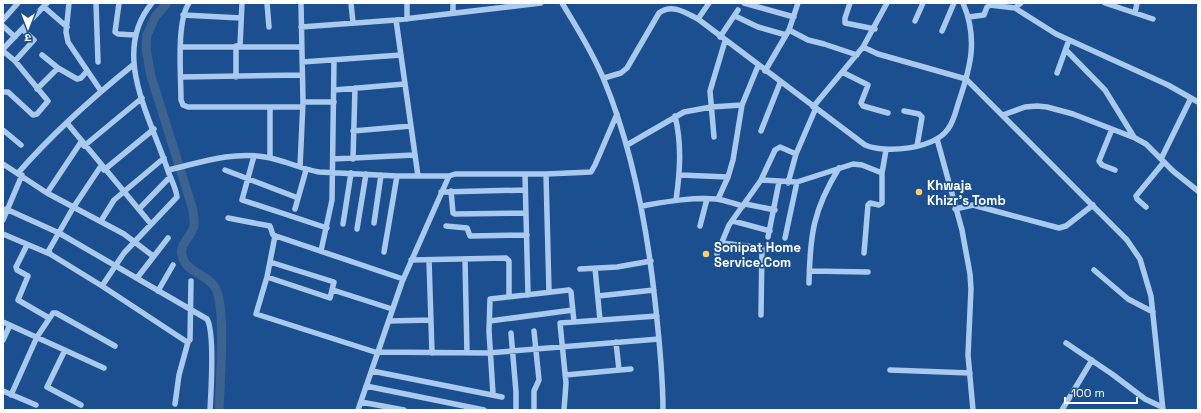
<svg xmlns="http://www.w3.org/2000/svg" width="1201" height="413" viewBox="0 0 1201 413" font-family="'Space Grotesk','Noto Sans Devanagari',sans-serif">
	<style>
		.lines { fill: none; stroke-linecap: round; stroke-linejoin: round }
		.river { stroke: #3c6290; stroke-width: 9 }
		.minor { stroke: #a9c9ee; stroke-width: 5.5 }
		.poi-dot { fill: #ffd166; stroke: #1b4f8f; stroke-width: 1.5 }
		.labels { text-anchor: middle; stroke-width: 3.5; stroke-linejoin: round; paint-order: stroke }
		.poi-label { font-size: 13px; font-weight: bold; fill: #fff; stroke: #1b4f8f; text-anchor: start }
	</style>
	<rect width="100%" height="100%" fill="#1b4f8f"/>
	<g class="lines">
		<!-- river -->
		<path class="river" d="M 167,3 L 155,17 L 147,35 L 146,49 L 151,76 L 193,210 C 193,215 195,221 194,225 C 193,236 179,243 182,255 C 185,273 209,274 216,289 C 226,310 220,383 219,410"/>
		<!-- minor -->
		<path class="minor" d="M 69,3 L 66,32 L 68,42 L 101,91
			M 96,3 L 98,62
			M 119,3 L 115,32 L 118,34 L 135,35
			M 189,3 C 176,22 181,76 181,100 L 183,105 L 188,107 L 302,107
			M 267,3 L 269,27
			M 351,3 L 353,23
			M 407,3 L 407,19
			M 453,3 L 453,13
			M 562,3 C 577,28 593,53 604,80 C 633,150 647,226 655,301 C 659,337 663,373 663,410
			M 744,3 L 794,17
			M 850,3 L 845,18 L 845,23 L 875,29
			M 1105,3 L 1153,19
			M 44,7 L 67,27
			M 1015,8 L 1021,3
			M 1135,13 L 1137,3
			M 183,15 L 241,18
			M 735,16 L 758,27 L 786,35
			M 969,17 L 984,15 L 987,7 L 990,5 L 1015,8 L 1056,34 L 1168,85 L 1198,102
			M 698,19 L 709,3
			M 3,20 L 18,3
			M 396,20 L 418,176
			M 915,21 L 923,3
			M 3,26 L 15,37
			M 301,27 L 396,20 L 541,3
			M 789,30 L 808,40 L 824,44 L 857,55
			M 942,31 L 954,3
			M 720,37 L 738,10
			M 236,46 L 236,77
			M 240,46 L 242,3
			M 181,47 L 301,47
			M 863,47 L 878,54 L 966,79 L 1127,240 L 1140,259 L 1151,296 L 1163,410
			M 3,49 L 47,3
			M 1066,50 L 1105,90 L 1134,137
			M 3,51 L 15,61 L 48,101 L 37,114 L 33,115 L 8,92 L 3,92
			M 42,55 L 58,68 L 77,79 L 81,78 L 87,71
			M 15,61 L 34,40 L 22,29
			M 302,62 L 401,55
			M 765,71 L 789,30 L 798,3
			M 842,72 L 868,85 L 861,103 L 863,106 L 888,113
			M 1057,73 L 1069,40
			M 181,77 L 302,75
			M 604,78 L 621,73 L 627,68 L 659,13 C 672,3 686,13 698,19 L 865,145 C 885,154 934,149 948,129 C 954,121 956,110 959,101 C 971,66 978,38 963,3
			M 37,89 L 58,68
			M 334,90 L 405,84
			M 303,102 L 334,102
			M 270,107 L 270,158
			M 813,107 L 863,47 L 887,3
			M 904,111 L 919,114 L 922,117 L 917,146
			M 1003,115 L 1025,107 L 1037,106 L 1047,107 L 1073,114 L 1135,138 L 1146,144 L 1173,171 L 1198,191
			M 675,116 C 682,144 680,172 676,200
			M 67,123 L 151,224
			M 1112,129 L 1099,161 L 1102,165 L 1115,170
			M 3,130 L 21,145
			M 353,131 L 411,126
			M 761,131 L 780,83
			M 714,137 L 710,91 L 725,41
			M 937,139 L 962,230 L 970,274 L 971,289 L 968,355 L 973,410
			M 627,145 L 684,112 L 711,107 L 742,105
			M 84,146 L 142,98
			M 254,156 L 242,200 L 327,228
			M 333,159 L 414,155
			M 353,159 L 355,88
			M 1161,159 L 1191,98
			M 3,164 L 47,193 L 124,234 L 153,256
			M 101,166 L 73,208 L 49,250 L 50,254 L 102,286 L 187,342 L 190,340 L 191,281
			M 300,167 L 303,102 L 301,3
			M 104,170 L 154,129
			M 168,170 C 199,163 233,151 265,157 C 284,160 301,169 319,172 L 397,176 L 449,176
			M 225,170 L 298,198
			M 18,173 C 53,133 92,98 133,65
			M 525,174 L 528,295
			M 546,174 L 549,292
			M 680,175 L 728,177
			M 761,180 L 797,182 L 853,164 L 862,165 L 882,173
			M 788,183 L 796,154 L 815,110
			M 451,191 L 453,213 L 455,214 L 525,213
			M 441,192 L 525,190
			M 47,193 L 81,142
			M 718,199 L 728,177 L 733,160 L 742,105 L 758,66
			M 745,204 L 775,210
			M 641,206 C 665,202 691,197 716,199 C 725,200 734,204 743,206
			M 1146,207 L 1137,199 L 1136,196 L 1164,162
			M 6,209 L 59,233 L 207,319 C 215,332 211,392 210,410
			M 139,209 L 170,177
			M 295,209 L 306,170
			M 955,209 L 973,205 L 1059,228 L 1066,226 L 1093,205
			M 228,218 L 270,226 L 273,235 L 403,279
			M 3,220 L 22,175
			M 101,221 L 114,200 L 164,158
			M 733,221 L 770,231
			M 374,223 L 381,175
			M 343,224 L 351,173
			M 446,226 L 467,228 L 470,236 L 527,235
			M 700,226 L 707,199
			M 357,229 L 366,174
			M 3,234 L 50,254
			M 275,236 L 267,277 L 256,314 L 378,353
			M 768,237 L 779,182
			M 785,238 L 797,182
			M 722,243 L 762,248 L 761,315
			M 27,245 L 16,267 L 17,270 L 28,276 L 18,300 L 49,318
			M 321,251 L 332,200 L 334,61
			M 384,252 L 397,176
			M 864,253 L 868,205 L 870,203 L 879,205 L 882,203 L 882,173 L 886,150
			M 717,254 L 729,225 L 761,180 L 775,150 L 780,147 L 796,154
			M 465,259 L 467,353
			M 411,260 L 506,258 L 509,261 L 509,297
			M 429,260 L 432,353
			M 595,268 L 600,320
			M 580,269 L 617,267 L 651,261
			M 1094,270 L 1128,299 L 1153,312
			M 810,271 L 868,272
			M 267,277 L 330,298 L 334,282 L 270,262
			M 137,278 L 168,238
			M 809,283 C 810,235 813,210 839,168
			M 102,286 L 124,253 L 177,197 C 176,188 171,179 168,171 C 151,118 110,53 152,3
			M 333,290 L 392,309
			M 158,291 L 173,265
			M 598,296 L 654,290
			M 389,321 L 431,320
			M 490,321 L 573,310
			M 3,322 L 104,368
			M 534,331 L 539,380 L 534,391 L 534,410
			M 511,333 L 516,392 L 516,410
			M 3,340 L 10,325
			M 616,342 L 619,370
			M 1066,343 L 1112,374 L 1145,399 L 1162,407
			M 65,350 L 47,387 L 81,405
			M 378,352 L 488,353 L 659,339
			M 890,370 L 970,373
			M 372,371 L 502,397
			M 565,375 L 631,369
			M 366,386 L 484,410
			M 3,391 L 36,405
			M 493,394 L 489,331 L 490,299 L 569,290 L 571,292 L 574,322
			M 11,395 L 37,337 L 53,313 L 56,313 L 115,346
			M 361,402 L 404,410
			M 175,404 L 179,375 L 188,342
			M 358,410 L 402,282 L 449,176 L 455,174 L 546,174 L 591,172 L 595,165 L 617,114
			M 564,410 L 566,383 L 560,323 L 657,316
			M 1062,410 L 1092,360"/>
	</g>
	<!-- markers -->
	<g class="poi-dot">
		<circle cx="919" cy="192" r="4"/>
		<circle cx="706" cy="254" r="4"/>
	</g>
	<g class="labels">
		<!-- poi labels -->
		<g class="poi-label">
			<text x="927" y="190">Khwaja<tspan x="927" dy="15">Khizr's Tomb</tspan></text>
			<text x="714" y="252">Sonipat Home<tspan x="714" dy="15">Service.Com</tspan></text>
		</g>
	</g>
	<!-- border -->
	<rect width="1201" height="413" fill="none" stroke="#ffffff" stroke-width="8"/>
	<!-- north arrow -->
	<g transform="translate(28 28) rotate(180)" stroke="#1b4f8f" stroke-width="3" paint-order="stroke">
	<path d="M0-3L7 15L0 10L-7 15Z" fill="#ffffff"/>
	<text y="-6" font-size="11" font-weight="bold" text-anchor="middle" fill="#ffffff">उ</text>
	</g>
	<!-- scale -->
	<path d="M1065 397v6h72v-6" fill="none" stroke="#ffffff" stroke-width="2"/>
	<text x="1071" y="397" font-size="12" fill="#ffffff" stroke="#1b4f8f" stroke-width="3" paint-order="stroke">100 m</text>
</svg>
